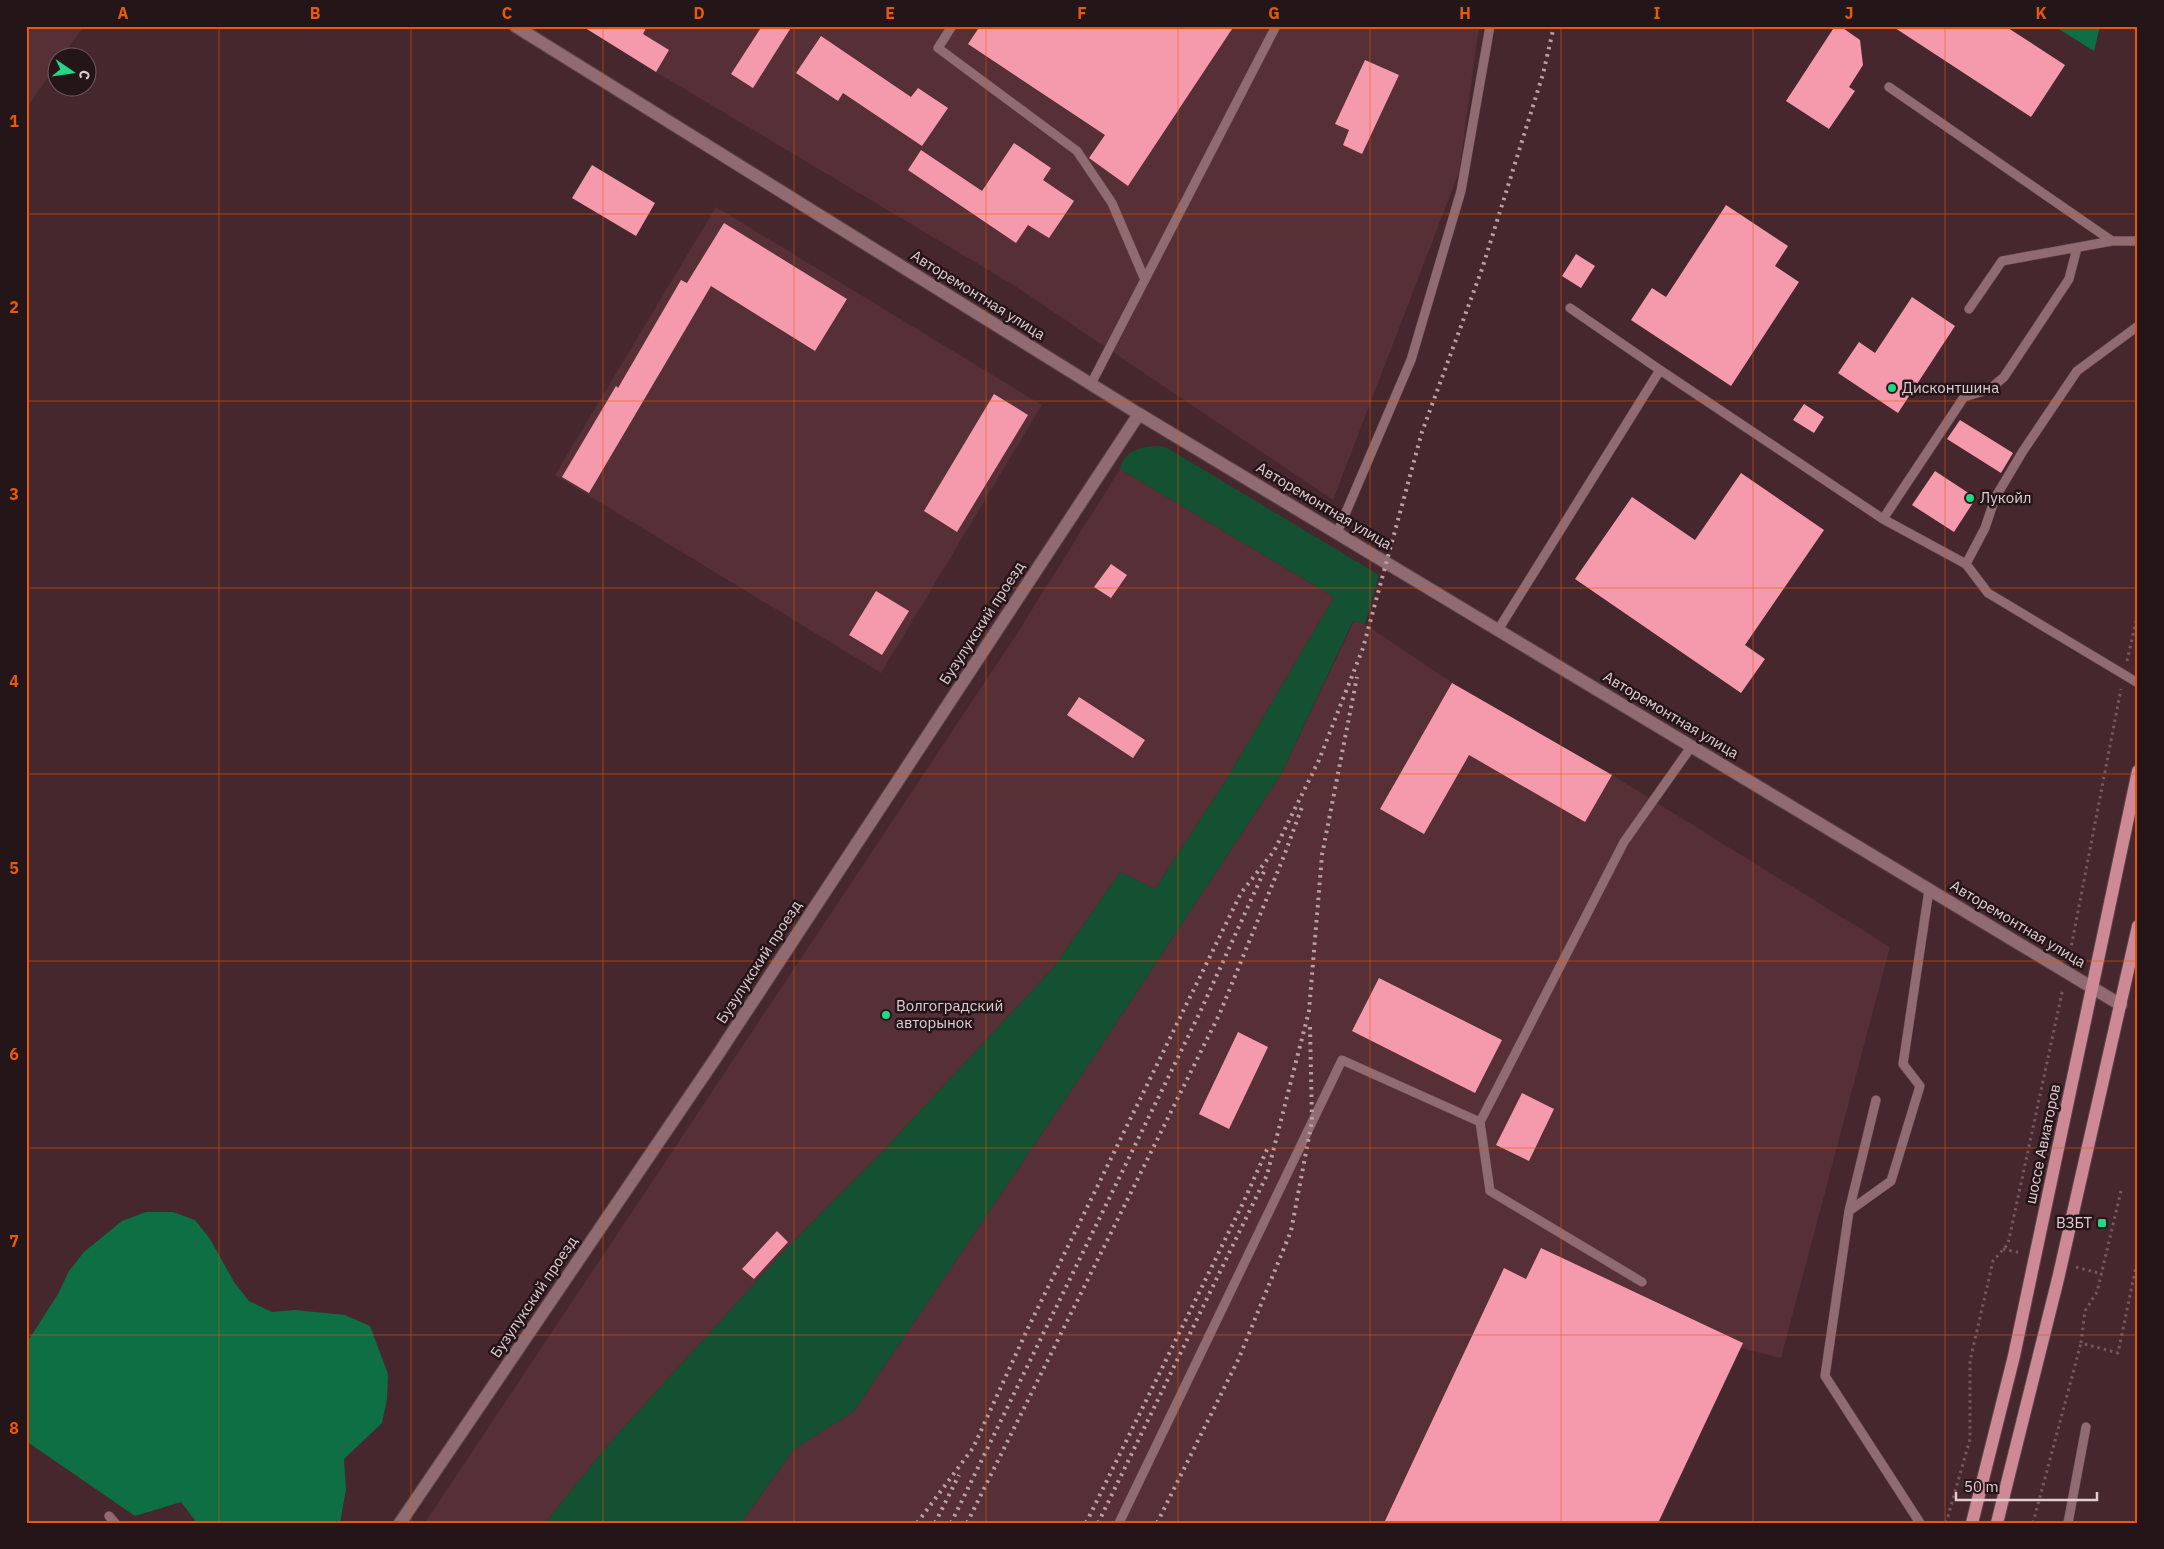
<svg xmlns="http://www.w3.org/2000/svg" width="2164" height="1549" viewBox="0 0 2164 1549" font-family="'IBM Plex Sans',sans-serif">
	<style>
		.built { fill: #562f37 }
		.green { fill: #135132 }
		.forest { fill: #0d6f43 }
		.building { fill: #f59aac }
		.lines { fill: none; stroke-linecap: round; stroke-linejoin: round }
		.lane-casing { stroke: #5f444a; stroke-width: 10 }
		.street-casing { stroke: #5f444a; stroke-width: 14 }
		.secondary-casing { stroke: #5f444a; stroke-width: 14 }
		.primary-casing { stroke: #5f444a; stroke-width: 14 }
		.path { stroke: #76595f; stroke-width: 3; stroke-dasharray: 2.5 4; stroke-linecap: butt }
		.lane { stroke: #906b71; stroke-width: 9 }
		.street { stroke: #906b71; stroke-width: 12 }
		.secondary { stroke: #906b71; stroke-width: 12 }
		.primary { stroke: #ce8996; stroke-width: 12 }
		.rail { stroke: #b9a1a5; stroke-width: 4; stroke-dasharray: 2.5 5; stroke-linecap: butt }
		.grid { fill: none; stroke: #e8590c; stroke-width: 1; stroke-opacity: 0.55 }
		.poi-dot { fill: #22d887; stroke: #241518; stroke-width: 2 }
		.labels { text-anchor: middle; stroke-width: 5; stroke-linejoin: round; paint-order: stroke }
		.street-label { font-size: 15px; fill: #e1cccf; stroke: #241518 }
		.poi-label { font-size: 15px; fill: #e1cccf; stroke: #241518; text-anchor: start }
		.neatline { fill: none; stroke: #e8590c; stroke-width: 2 }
		.grid-label { font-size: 16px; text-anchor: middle; font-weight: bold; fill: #e8590c }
	</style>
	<rect width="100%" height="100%" fill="#47272e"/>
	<!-- built -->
	<path class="built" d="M 26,26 L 84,26 L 62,57 L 58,58 L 57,64 L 26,109 Z
		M 595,26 L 1479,26 L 1459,172 L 1333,500 L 1015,286 L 656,72 Z
		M 716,207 L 1042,405 L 881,673 L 555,475 Z
		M 1120,469 L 1334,597 L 1226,780 L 1155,889 L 1120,872 L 1054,967 L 883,1151 L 783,1252 L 607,1446 L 545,1523 L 425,1523 L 1016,635 Z
		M 1354,621 L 1365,624 L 1452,683 L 1612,775 L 1890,947 L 1781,1358 L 1741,1348 L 1659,1523 L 741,1523 L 793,1450 L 854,1411 L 1099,1049 L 1281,774 Z"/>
	<!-- green -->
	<path class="green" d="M 1159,446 L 1167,448 L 1379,575 L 1365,624 L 1353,621 L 1281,774 L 1099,1049 L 854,1411 L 793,1450 L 741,1523 L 545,1523 L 607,1446 L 783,1252 L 883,1151 L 1054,967 L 1120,872 L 1155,889 L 1226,780 L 1334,597 L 1120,469 C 1124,450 1143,446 1159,446 Z"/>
	<!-- forest -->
	<path class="forest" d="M 2054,26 L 2100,26 L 2094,51 Z
		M 146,1212 L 173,1212 L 195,1220 L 210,1239 L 234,1282 L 249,1301 L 272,1312 L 295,1310 L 345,1315 L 370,1326 L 388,1374 L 387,1399 L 382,1423 L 344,1459 L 346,1490 L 340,1523 L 197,1523 L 181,1502 L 135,1516 L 26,1441 L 26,1344 L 58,1294 L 69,1271 L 84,1252 L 122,1221 Z"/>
	<!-- building -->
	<path class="building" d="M 582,26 L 647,26 L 643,34 L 669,50 L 656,72 Z
		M 762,26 L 792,26 L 753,88 L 731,74 Z
		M 980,26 L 1234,26 L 1128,186 L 1089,158 L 1105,135 L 968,44 Z
		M 1835,26 L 1840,26 L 1860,40 L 1863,65 L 1849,87 L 1855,91 L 1829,129 L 1786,101 Z
		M 1892,26 L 2005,26 L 2065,65 L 2031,117 Z
		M 821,36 L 911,97 L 918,88 L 948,108 L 922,146 L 843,93 L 838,101 L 796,73 Z
		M 1365,60 L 1399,75 L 1362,154 L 1343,145 L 1349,130 L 1335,124 Z
		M 1014,143 L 1051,168 L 1043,180 L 1074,201 L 1049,238 L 1028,225 L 1016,243 L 908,170 L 921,150 L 982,191 Z
		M 592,165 L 655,203 L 636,236 L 572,198 Z
		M 1726,205 L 1788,246 L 1775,266 L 1799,282 L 1731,386 L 1631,320 L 1652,288 L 1666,297 Z
		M 724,223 L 847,299 L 815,351 L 711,286 L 589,493 L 562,477 L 616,386 L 618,388 L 681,280 L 687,283 Z
		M 1576,254 L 1595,266 L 1581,288 L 1562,276 Z
		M 1912,297 L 1955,326 L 1898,413 L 1838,373 L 1859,342 L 1875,353 Z
		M 994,394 L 1028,415 L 957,532 L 924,511 Z
		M 1804,404 L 1824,417 L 1814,433 L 1793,420 Z
		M 1960,420 L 2013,453 L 2001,473 L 1947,439 Z
		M 1935,471 L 1976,498 L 1954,532 L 1912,505 Z
		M 1741,473 L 1824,530 L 1745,645 L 1765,659 L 1741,693 L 1575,579 L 1632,497 L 1695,540 Z
		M 1111,564 L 1127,575 L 1111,598 L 1094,587 Z
		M 876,591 L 909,611 L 882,655 L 849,635 Z
		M 1452,683 L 1612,775 L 1585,822 L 1469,755 L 1424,834 L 1380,809 Z
		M 1079,697 L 1145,740 L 1133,758 L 1067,715 Z
		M 1379,978 L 1502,1040 L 1475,1093 L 1352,1031 Z
		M 1238,1032 L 1268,1047 L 1229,1129 L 1199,1114 Z
		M 1522,1093 L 1554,1109 L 1529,1161 L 1496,1145 Z
		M 777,1231 L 788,1242 L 754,1279 L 742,1269 Z
		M 1541,1248 L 1743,1343 L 1658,1523 L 1384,1523 L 1504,1268 L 1526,1279 Z"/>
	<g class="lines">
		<defs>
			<path id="lane" d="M 952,26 L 938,48 L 1077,151 L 1112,203 L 1145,280
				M 1889,87 L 2112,241 L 2138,241
				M 1570,308 L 1660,370
				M 1969,309 L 2002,261 L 2112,241
				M 2138,326 L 2077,371 L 2023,451 L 1995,498 L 1985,528 L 1966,564 L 1988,593 L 2138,683
				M 1091,384 L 1276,26
				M 1883,519 L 1964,397 L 1990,389 L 2004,377 L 2069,279 L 2077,248
				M 1337,533 L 1411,360 L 1461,191 L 1490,26
				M 1498,630 L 1660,370 L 1883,519 L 1966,564
				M 1480,1122 L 1490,1191 L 1642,1282
				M 1849,1211 L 1876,1100
				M 109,1516 L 115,1523
				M 1119,1523 L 1342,1060 L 1480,1122 L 1624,842 L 1691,747
				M 1920,1523 L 1825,1376 L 1849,1211 L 1891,1181 L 1920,1086 L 1903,1064 L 1929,890
				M 2068,1523 L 2086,1427"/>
			<path id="street" d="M 515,26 L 1139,414"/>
			<path id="secondary" d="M 400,1523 L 715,1059 L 1139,414 L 2121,1005"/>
			<path id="primary" d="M 1972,1523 L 2014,1356 L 2138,771
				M 1997,1523 L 2058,1279 L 2138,926"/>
		</defs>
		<!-- lane casing -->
		<use href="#lane" class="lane-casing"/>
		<!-- street casing -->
		<use href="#street" class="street-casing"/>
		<!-- secondary casing -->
		<use href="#secondary" class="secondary-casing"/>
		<!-- primary casing -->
		<use href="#primary" class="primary-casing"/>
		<!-- path -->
		<path class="path" d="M 2127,661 L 2138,613
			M 2069,958 L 2121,689
			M 2121,1191 L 2097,1292 L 2085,1311 L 2081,1343 L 2118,1353 L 2138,1257
			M 2003,1249 L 2021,1253
			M 2076,1267 L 2102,1274
			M 1946,1523 L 1970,1439 L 1970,1361 L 1993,1261 L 2008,1244 L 2063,988
			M 2033,1523 L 2081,1343"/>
		<!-- lane -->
		<use href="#lane" class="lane"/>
		<!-- street -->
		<use href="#street" class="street"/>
		<!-- secondary -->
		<use href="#secondary" class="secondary"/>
		<!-- primary -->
		<use href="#primary" class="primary"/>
		<!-- rail -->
		<path class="rail" d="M 917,1523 L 973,1448 L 1028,1328 L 1241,893 L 1274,851 L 1319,760 L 1363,648 L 1422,432 L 1482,269 L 1543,74 L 1554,26
			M 935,1523 L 959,1475
			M 951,1523 L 1201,1010 L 1266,867
			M 967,1523 L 1220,1013 L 1284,856 L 1302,807
			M 1086,1523 L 1244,1201 L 1269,1145
			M 1098,1523 L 1267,1175 L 1309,1011 L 1322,855 L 1357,677
			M 1157,1523 L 1239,1358 L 1291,1231 L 1312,1121 L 1310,1026"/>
	</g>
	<!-- grid -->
	<path class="grid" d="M 219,26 L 219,1523M 411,26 L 411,1523M 603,26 L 603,1523M 794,26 L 794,1523M 986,26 L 986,1523M 1178,26 L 1178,1523M 1370,26 L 1370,1523M 1561,26 L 1561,1523M 1753,26 L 1753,1523M 1945,26 L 1945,1523M 26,214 L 2138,214M 26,401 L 2138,401M 26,588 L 2138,588M 26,774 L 2138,774M 26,961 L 2138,961M 26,1148 L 2138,1148M 26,1335 L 2138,1335"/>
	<!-- markers -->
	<g class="poi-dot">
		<circle cx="1892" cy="388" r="5"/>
		<circle cx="1970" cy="498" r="5"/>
		<circle cx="886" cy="1015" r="5"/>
		<rect x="2097" y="1218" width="10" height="10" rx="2.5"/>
	</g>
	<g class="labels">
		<!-- street labels -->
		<g class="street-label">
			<text transform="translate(978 295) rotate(32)" y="5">Авторемонтная улица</text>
			<text transform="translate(1324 506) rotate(31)" y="5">Авторемонтная улица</text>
			<text transform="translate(982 623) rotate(-57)" y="5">Бузулукский проезд</text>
			<text transform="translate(1671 715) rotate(31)" y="5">Авторемонтная улица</text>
			<text transform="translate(2018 924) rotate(31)" y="5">Авторемонтная улица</text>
			<text transform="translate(759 962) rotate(-57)" y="5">Бузулукский проезд</text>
			<text transform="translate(2043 1144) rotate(-78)" y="5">шоссе Авиаторов</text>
			<text transform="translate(534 1297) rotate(-56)" y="5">Бузулукский проезд</text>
		</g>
		<!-- poi labels -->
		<g class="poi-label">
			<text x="1902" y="393">Дисконтшина</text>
			<text x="1980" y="503">Лукойл</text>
			<text x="896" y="1011">Волгоградский<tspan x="896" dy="17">авторынок</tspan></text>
			<text x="2092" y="1228" text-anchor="end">ВЗБТ</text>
		</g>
	</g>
	<!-- border -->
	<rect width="2164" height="1549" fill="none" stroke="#241518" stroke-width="55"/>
	<!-- north arrow -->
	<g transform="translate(72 72) rotate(103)"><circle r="24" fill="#241518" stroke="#705e61"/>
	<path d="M0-4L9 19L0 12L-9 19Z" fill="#22d887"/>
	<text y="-8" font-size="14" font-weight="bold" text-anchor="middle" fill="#e1cccf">С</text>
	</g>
	<!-- scale -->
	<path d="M1956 1492v8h141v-8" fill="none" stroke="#e1cccf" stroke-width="2.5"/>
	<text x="1964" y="1492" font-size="15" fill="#e1cccf" stroke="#241518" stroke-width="4" paint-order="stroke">50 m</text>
	<rect x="28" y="28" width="2108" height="1494" class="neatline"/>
	<g class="grid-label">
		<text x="123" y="19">A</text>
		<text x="315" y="19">B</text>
		<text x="507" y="19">C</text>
		<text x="699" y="19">D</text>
		<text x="890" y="19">E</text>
		<text x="1082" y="19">F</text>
		<text x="1274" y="19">G</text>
		<text x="1465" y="19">H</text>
		<text x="1657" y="19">I</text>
		<text x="1849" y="19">J</text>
		<text x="2041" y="19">K</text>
		<text x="14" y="127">1</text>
		<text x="14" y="313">2</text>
		<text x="14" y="500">3</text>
		<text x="14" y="687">4</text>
		<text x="14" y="874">5</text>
		<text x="14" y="1060">6</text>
		<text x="14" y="1247">7</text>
		<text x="14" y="1434">8</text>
	</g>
</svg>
